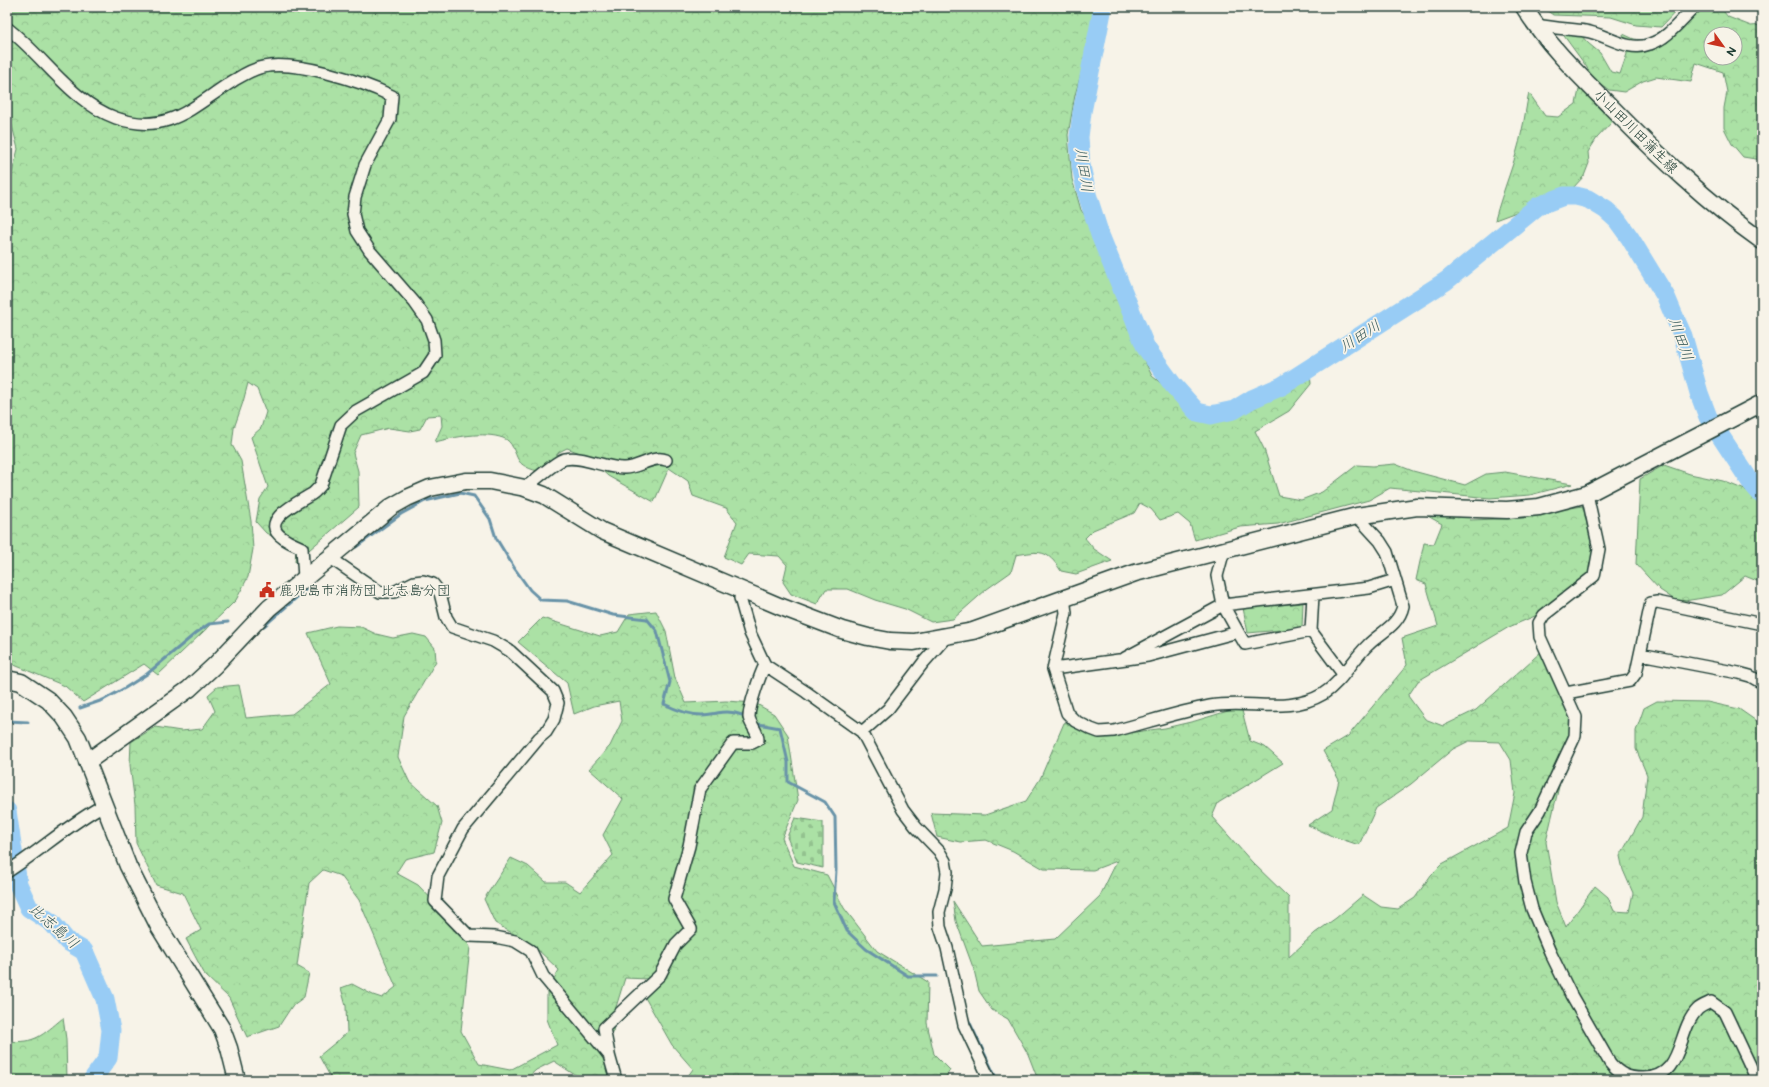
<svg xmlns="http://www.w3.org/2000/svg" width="1769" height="1087" viewBox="0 0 1769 1087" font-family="'Balsamiq Sans','Klee One',sans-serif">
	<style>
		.forest { fill: url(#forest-crowns); stroke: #658f6c; fill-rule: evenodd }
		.cemetery { fill: url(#cemetery-stones); stroke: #658f6c }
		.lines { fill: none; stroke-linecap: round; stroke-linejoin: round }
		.stream { stroke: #6893a8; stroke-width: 3 }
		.river { stroke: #98ccf5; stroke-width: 19 }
		.street-casing { stroke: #1f3d34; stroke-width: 14 }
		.secondary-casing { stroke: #1f3d34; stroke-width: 19 }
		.street { stroke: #f7f3e8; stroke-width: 11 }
		.secondary { stroke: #f7f3e8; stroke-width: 16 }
		.labels { text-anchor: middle; stroke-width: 3.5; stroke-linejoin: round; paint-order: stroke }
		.street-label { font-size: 14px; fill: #1f3d34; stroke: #f7f3e8 }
		.poi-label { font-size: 14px; fill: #1f3d34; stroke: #f7f3e8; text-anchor: start }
		.water-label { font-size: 15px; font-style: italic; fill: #375a5b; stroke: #f7f3e8 }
	</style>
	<defs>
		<pattern id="forest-crowns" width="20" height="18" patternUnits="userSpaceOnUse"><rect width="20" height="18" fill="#abe1a5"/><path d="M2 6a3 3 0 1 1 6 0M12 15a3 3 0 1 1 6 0" fill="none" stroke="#93c28f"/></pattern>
		<pattern id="cemetery-stones" width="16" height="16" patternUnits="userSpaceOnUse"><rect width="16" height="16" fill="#abe1a5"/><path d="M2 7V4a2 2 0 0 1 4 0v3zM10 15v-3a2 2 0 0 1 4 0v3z" fill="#93c28f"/></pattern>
	</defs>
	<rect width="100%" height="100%" fill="#f7f3e8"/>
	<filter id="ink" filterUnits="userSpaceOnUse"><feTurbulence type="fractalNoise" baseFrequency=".025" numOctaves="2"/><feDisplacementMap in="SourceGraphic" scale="8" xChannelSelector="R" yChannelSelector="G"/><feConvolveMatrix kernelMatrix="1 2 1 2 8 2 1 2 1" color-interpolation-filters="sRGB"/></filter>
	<g filter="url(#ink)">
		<!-- forest -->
		<path class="forest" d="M 7,7 L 1100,7 L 1075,95 L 1068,135 L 1072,179 L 1081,210 L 1119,263 L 1131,333 L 1152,376 L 1188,405 L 1218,415 L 1240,413 L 1309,359 L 1311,384 L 1289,411 L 1255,431 L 1264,449 L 1279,496 L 1301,500 L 1322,492 L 1357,465 L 1373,466 L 1395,464 L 1413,471 L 1465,485 L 1486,474 L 1505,472 L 1572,484 L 1530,495 L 1490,498 L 1390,488 L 1369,500 L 1278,524 L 1240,527 L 1195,540 L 1190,524 L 1178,514 L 1160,520 L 1151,509 L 1140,503 L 1134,513 L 1093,530 L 1085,538 L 1094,549 L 1112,561 L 1076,574 L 1061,571 C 1047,549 1040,551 1016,555 L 1011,572 L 987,589 L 953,619 L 931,622 L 905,609 L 875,600 L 848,589 L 826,589 L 817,604 L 791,594 L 783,582 L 787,565 L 779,556 L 749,554 L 741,565 L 724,557 L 737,522 L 726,508 L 693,496 L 688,481 L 669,468 L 654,502 L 608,476 L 585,455 L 567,448 L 559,452 L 543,471 C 536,472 523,467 519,461 C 514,453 513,441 503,438 C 483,431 455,437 435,442 L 442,426 L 441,415 L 427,416 L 420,429 L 410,431 L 389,428 L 361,435 L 353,453 L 358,471 L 359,507 L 295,562 L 296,549 L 266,533 L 256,522 L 260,499 L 268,487 L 251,437 L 261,428 L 266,412 L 257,389 L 248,383 L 243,402 L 234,428 L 232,445 L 241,461 L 251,521 L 253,549 L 248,577 L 236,600 L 225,611 L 158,675 L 144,664 L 83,702 L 65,686 L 7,662 L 7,193 L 18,149 L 7,106 Z
			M 1542,7 L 1680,7 L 1661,27 L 1636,25 L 1611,17 L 1553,15 Z
			M 1704,7 L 1720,7 L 1728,17 L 1751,26 L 1762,25 L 1762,160 L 1743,157 L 1732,144 L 1724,128 L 1724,108 L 1727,92 L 1723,72 L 1696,63 L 1691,82 L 1656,77 L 1643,81 L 1624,92 L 1609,90 L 1594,80 L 1586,66 L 1556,25 L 1570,23 L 1588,43 L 1600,53 L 1611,72 L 1620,74 L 1627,54 L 1623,34 L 1634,39 L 1667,43 ZM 1711,34 L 1735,34 L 1735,58 L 1711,58 Z
			M 1580,85 L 1608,113 L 1612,122 L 1597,138 L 1588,152 L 1589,163 L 1584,176 L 1572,189 L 1550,194 L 1519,211 L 1495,220 C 1503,189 1516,161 1522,130 C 1525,118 1526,106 1529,93 L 1545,116 L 1558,117 L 1576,104 Z
			M 1664,465 L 1690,474 L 1723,481 L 1762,497 L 1762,583 L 1745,576 L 1722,595 L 1678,602 L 1660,590 L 1636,564 L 1640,479 Z
			M 1583,506 L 1593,551 L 1591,571 L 1535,616 L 1509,627 L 1418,681 L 1408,696 L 1425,719 L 1443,726 L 1476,710 L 1542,651 L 1566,704 L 1573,726 L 1546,842 L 1556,902 L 1566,927 L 1595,886 L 1608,897 L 1614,911 L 1629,912 L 1633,893 L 1623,870 L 1620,856 L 1642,817 L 1647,775 L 1636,749 L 1636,731 L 1644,708 L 1657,701 L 1707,702 L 1739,709 L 1762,725 L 1762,1080 L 1038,1080 L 1028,1054 L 1008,1019 L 992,1010 L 979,991 L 974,970 L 956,921 L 953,901 L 982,946 L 1055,939 L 1100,896 L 1117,861 L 1093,870 L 1044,869 L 1013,851 L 986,840 L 960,842 L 937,837 L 931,813 L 985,815 L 1026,801 L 1040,779 L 1064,723 L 1072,719 L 1120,734 L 1165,728 L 1195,721 L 1241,707 L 1250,741 L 1265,747 L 1283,763 L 1218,803 L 1212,817 L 1252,862 L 1289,898 L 1289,957 L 1315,933 L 1336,918 L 1363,895 L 1381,907 L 1398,909 L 1415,898 L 1431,875 L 1442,864 L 1508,828 L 1515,793 L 1511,760 L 1500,742 L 1469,741 L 1453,749 L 1411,784 L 1376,808 L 1359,845 L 1332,836 L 1308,825 L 1332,809 L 1339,780 L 1323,751 L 1348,736 L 1407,665 L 1402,638 L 1438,626 L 1426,584 L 1416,580 L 1424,543 L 1434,544 L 1442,524 L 1426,515 L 1469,516 L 1470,520 L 1525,518 L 1526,515 Z
			M 1303,603 L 1302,628 L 1248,633 L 1243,608 Z
			M 656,611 L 666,631 L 675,678 L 686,703 L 726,701 L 755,703 L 774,714 L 788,735 L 798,800 L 782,838 L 794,866 L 827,875 L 844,908 L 877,951 L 928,982 L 927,1023 L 934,1054 L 950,1070 L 944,1080 L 685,1080 L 693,1069 L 672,1045 L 643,994 L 648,979 L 625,978 L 616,1007 L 613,1032 L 593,1044 L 607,1065 L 613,1080 L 572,1080 L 575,1075 L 554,1061 L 536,1070 L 525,1080 L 332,1080 L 319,1056 L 347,1033 L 346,1006 L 341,988 L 352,984 L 373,995 L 382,998 L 396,987 L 359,900 L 341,876 L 323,870 L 309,883 L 297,966 L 309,973 L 304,997 L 292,1006 L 279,1026 L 247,1037 L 229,998 L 205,975 L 186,939 L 201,930 L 183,893 L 156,885 L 136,843 L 135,805 L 130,765 L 131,742 L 155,727 L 181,731 L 202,729 L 215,711 L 208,695 L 217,687 L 239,685 L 246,718 L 292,714 L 331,684 L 308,633 L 337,626 L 361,627 L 376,634 L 393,638 L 413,634 L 426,637 L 435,648 L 436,661 L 404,716 L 398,757 L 409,781 L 437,806 L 442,823 L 434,852 L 405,859 L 396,873 L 418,885 L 439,907 L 462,934 L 470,947 L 461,1031 L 479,1064 L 510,1070 L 557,1045 L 547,1019 L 547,991 L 559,970 L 534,946 L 495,923 L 484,899 L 511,858 L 528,866 L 546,882 L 565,882 L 580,892 L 613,855 L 603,835 L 623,799 L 589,769 L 610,746 L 622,721 L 619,701 L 594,706 L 574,714 L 567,683 L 518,642 L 542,618 L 600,636 L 618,632 L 629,614 Z
			M 63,1018 L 66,1039 L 67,1080 L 7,1080 L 7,1041 C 36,1044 42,1035 63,1018 Z"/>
		<!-- cemetery -->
		<path class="cemetery" d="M 795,818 L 823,822 L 823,868 L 797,862 L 787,837 Z"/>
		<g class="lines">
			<!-- stream -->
			<path class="stream" d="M 356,547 L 401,514 L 425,501 L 460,493 L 474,496 L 490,519 L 496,538 L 515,569 L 530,590 L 541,600 L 567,601 L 613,615 L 647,619 L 657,631 L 670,682 L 664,704 C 676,710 688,715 702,715 C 718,714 725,709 742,715
				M 264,626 L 313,583
				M 80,708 L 103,700 L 125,688 L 147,674 L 196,633 L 209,624 L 228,622
				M 7,721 L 28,722
				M 758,724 L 780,728 L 788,762 L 788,782 L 825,802 L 835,817 L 836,870 L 834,902 L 847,931 L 866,949 L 908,976 L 937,976
				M 967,1017 L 997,1080"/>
			<!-- river -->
			<path class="river" d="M 1103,7 L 1082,112 L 1079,137 L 1081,166 L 1087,194 L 1100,235 L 1146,348 L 1173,385 L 1197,412 L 1211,415 L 1234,410 L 1252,399 L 1282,386 L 1446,281 L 1538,206 L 1564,196 L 1576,196 L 1588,199 L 1606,210 L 1617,220 L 1630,238 L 1666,297 L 1674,316 L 1683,336 L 1699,393 L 1708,417 L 1750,481 L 1762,495
				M 7,811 L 18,884 L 29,908 L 52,923 L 67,941 L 84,951 L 105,999 L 111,1030 L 108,1058 L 92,1080"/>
			<defs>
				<path id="street" d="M 1536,25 C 1552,28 1568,29 1585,31 C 1607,34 1627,53 1650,44 C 1669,38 1681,19 1695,7
					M 7,28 C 44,56 70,101 116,118 C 168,136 193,106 233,81 C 243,75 252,69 263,67 C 296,60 361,81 392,96 L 390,119 L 365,165 L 355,197 L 353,214 L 357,231 L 370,251 L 415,303 L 427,320 L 434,340 L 435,355 L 423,373 L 356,411 L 341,425 L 321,485 C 318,488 315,492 312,494 C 299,502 257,521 283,538 C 288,542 296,545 302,548 L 304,578
					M 525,488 C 533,482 557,460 565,459 C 582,455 606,469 625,468 C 639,468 653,455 666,460
					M 1587,494 L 1599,549 L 1594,576 L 1544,615 L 1539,623 L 1540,637 L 1576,717 L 1575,736 L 1540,811 L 1526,832 L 1521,853 L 1525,882 L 1532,909 L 1550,952 L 1571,995 L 1610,1063 C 1619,1074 1628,1078 1642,1078 C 1685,1079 1676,1030 1698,1009 C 1701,1006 1707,1004 1711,1002 L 1725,1012 L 1757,1080
					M 329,557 L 380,592 L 394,592 L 414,582 L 423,581 L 433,584 L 440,593 L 446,617 L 452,627 L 493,641 L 510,651 L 553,691 L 558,703 L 554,719 L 546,732 L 539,738 L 463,829 L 438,876 L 435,901 L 469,936 L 495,937 L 515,941 L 531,951 L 543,976 L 609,1055 L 616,1080
					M 743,590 L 740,598 L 750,633 L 765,665 L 806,692 L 862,732 L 903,810 L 916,827 L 939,851 L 945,861 L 947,872 L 945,889 L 939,912 L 940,927 L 947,948 L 964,1025 L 990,1080
					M 1313,595 L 1311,631 L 1343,674
					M 1064,597 L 1066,613 L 1053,669 L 1067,713 L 1075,721 L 1091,729 L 1099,732 L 1114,731 C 1145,723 1178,712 1210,706 C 1247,699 1288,715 1323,694 C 1342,682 1352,660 1368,645 C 1381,632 1399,625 1403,606 L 1387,552 L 1380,541 L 1357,516
					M 1238,632 L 1245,644 L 1311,631
					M 1640,654 L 1739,673 L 1750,676 L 1762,683
					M 1125,658 L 1223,605 L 1369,588 L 1395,580
					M 1053,669 L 1148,656 L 1238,632 L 1223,605 L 1217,576 L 1224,550
					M 1566,693 L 1630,681 L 1636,673 L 1651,603 L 1657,602 L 1762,624
					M 862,732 L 888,709 L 923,663 L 946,637
					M 7,872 C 40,851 70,823 104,805
					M 609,1054 L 604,1028 L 660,975 L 676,944 L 691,929 L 674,899 L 689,846 L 700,789 L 733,743 L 752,743 L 758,740 C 758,731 750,725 749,717 C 749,706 760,675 765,665"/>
				<path id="secondary" d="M 1524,7 C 1548,46 1580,76 1612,108 C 1659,156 1707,202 1762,241
					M 7,679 L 21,682 L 48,700 L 64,717 L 78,738 L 128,866 L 159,927 L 222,1029 L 229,1048 L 237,1080
					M 87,762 L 189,689 L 215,665 L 269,608 L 391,507 L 407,498 L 430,488 L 466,481 L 490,481 L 525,488 L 544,495 L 602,531 L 779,606 L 842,630 L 868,637 L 890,641 L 914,642 L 973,631 L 1135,573 L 1357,516 L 1417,507 L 1507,510 L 1539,507 L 1587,494 L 1762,403"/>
			</defs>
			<!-- street casing -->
			<use href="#street" class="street-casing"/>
			<!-- secondary casing -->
			<use href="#secondary" class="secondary-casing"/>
			<!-- street -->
			<use href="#street" class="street"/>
			<!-- secondary -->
			<use href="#secondary" class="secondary"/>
		</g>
	</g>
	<!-- icons -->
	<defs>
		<symbol id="civic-bare" viewBox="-9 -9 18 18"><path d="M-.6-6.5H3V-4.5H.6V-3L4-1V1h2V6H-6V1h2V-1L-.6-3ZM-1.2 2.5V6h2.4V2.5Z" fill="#c8321e" stroke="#f7f3e8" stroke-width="2.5" paint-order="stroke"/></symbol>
	</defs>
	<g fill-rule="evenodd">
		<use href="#civic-bare" x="256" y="579" width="22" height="22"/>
	</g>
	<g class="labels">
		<!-- street labels -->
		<g class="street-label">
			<text transform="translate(1636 131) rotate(45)" y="5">小山田川田蒲生線</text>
		</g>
		<!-- poi labels -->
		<g class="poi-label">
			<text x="279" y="595">鹿児島市消防団 比志島分団</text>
		</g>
		<!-- water labels -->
		<g class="water-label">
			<text transform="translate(1084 170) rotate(81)" y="5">川田川</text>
			<text transform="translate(1360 336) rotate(-33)" y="5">川田川</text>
			<text transform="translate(1681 339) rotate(70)" y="5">川田川</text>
			<text transform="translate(54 926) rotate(41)" y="5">比志島川</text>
		</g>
	</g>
	<!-- margin -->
	<rect width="1769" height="1087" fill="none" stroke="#f7f3e8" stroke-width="24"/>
	<rect x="12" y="12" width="1745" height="1063" fill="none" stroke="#1f3d34" stroke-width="1.5" filter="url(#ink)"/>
	<!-- north arrow -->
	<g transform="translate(1723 46) rotate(123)"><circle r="19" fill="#f7f3e8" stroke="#a1aaa0"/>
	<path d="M0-3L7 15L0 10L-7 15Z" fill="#c8321e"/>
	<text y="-6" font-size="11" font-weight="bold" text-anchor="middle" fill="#1f3d34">N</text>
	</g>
</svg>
